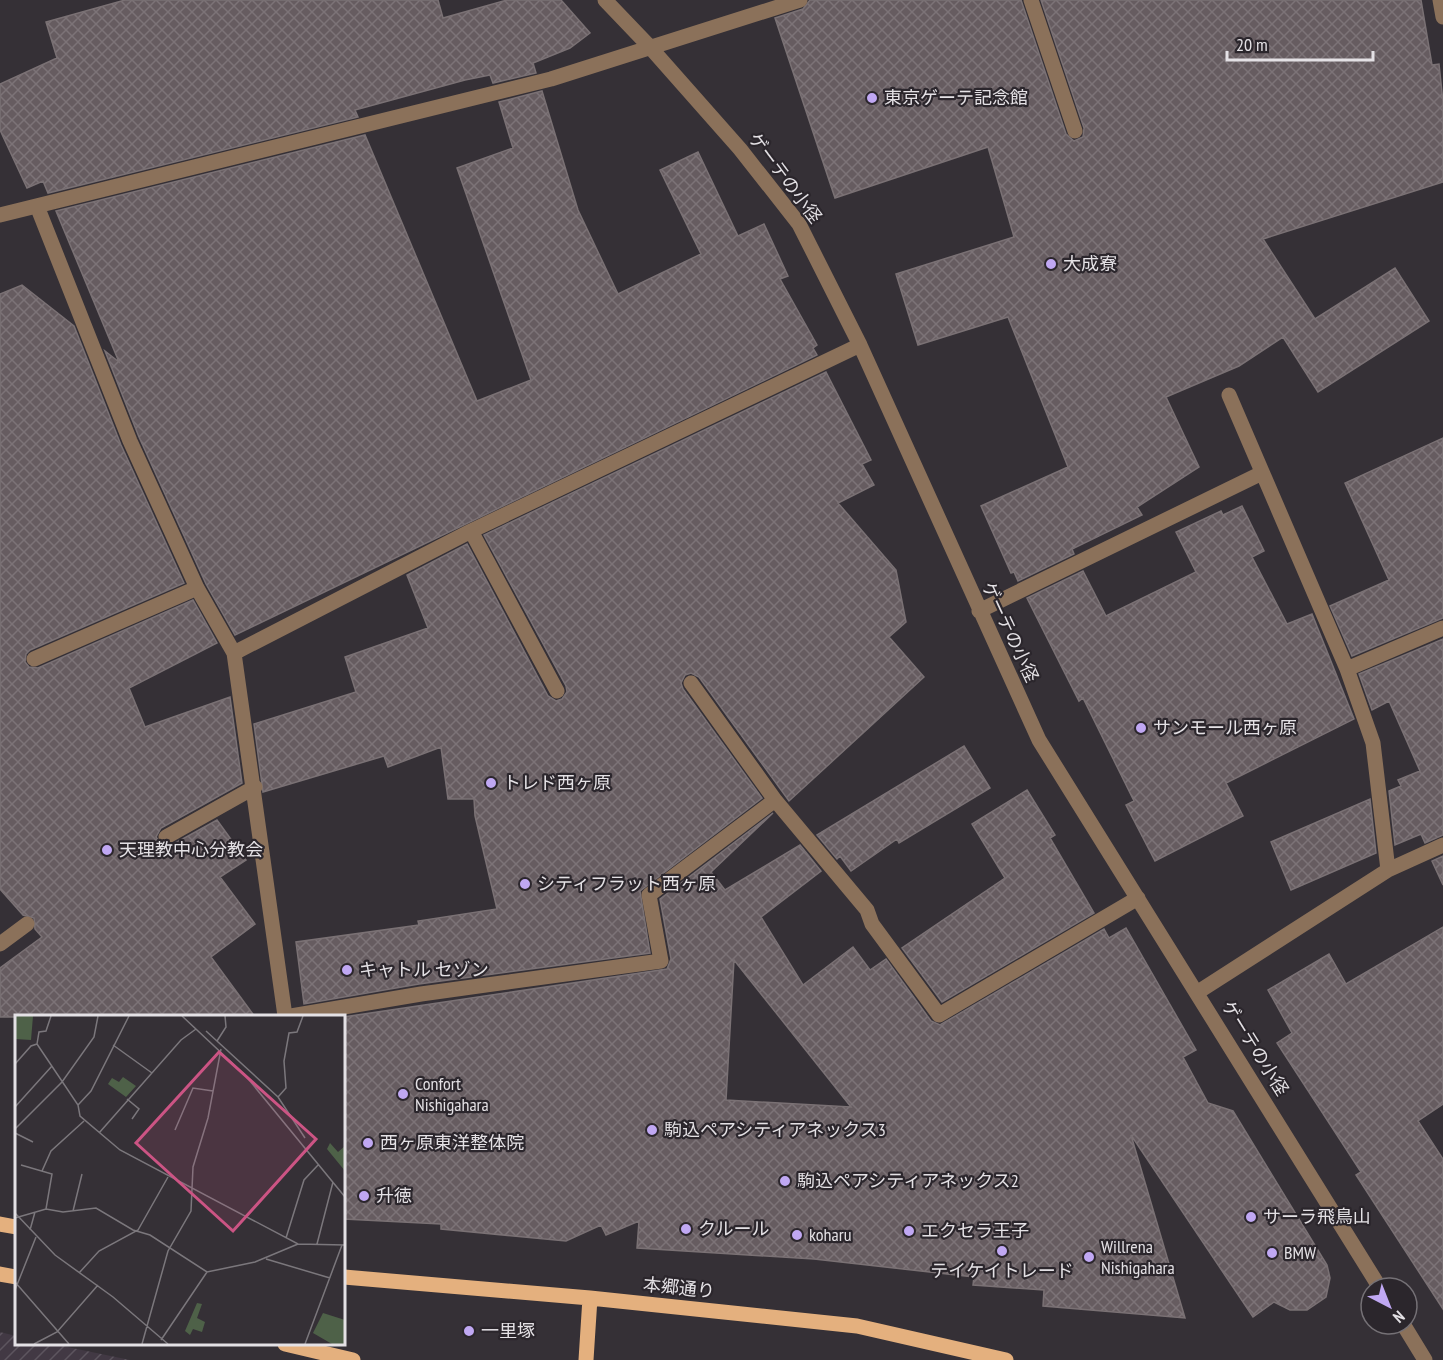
<svg xmlns="http://www.w3.org/2000/svg" width="1443" height="1360" viewBox="0 0 1443 1360" font-family="'PT Sans Narrow','Noto Sans JP',sans-serif">
	<style>
		.industrial { fill: url(#industrial-furrows) }
		.building { fill: url(#building-cross-hatch); stroke: #7a7174; stroke-width: 1.5; fill-rule: evenodd }
		.lines { fill: none; stroke-linecap: round; stroke-linejoin: round }
		.minor { stroke: #8b715a; stroke-width: 15 }
		.major { stroke: #e4b07e; stroke-width: 15 }
		.poi-dot { fill: #c0a8f3; stroke: #2b262c; stroke-width: 2 }
		.labels { text-anchor: middle; stroke-width: 4.5; stroke-linejoin: round; paint-order: stroke }
		.poi-label { font-size: 18px; fill: #e4e1e5; stroke: #2b262c; text-anchor: start }
		.street-label { font-size: 18px; fill: #e4e1e5; stroke: #2b262c }
		.inset-road { fill: none; stroke: #7b777c; stroke-width: 1.5 }
		.view { fill: #cc5484; fill-opacity: 0.15; stroke: #cc5484; stroke-width: 3 }
		.inset-edge { fill: none; stroke: #e4e1e5; stroke-width: 3 }
	</style>
	<defs>
		<pattern id="industrial-furrows" width="10" height="10" patternUnits="userSpaceOnUse" patternTransform="scale(1.5)"><rect width="10" height="10" fill="#423944"/><path d="M-1 1l2-2M0 10L10 0M9 11l2-2" fill="none" stroke="#5d555f"/></pattern>
		<pattern id="building-cross-hatch" width="8" height="8" patternUnits="userSpaceOnUse" patternTransform="scale(1.5)"><rect width="8" height="8" fill="#665c60"/><path d="M0 0l8 8M0 8l8-8" fill="none" stroke="#7c7377"/></pattern>
	</defs>
	<rect width="100%" height="100%" fill="#353036"/>
	<!-- industrial -->
	<path class="industrial" d="M 0,1332 L 16,1336 L 16,1344 L 53,1344 L 130,1360 L 0,1360 Z"/>
	<!-- building -->
	<path class="building" d="M 125,0 L 438,0 L 443,18 L 507,0 L 561,0 L 590,33 L 570,48 L 533,63 L 536,73 L 493,83 L 490,75 L 465,80 L 355,110 L 358,117 L 48,193 L 43,181 L 27,188 L 0,130 L 0,84 L 57,58 L 46,22 Z
		M 810,0 L 1021,0 L 1066,134 L 1074,141 L 1083,137 L 1084,128 L 1041,0 L 1421,0 L 1432,65 L 1439,64 L 1443,102 L 1443,182 L 1263,239 L 1315,319 L 1395,268 L 1429,321 L 1318,392 L 1283,337 L 1239,366 L 1166,397 L 1199,467 L 1137,507 L 1142,515 L 1072,549 L 1074,554 L 1018,581 L 1014,572 L 1011,573 L 981,506 L 1068,467 L 1008,317 L 918,345 L 896,274 L 1014,237 L 988,147 L 835,198 L 775,18 L 803,9 Z
		M 542,91 L 578,210 L 618,294 L 701,254 L 660,170 L 698,152 L 738,236 L 764,224 L 788,276 L 780,279 L 817,345 L 813,348 L 817,355 L 235,635 L 206,584 L 139,437 L 105,351 L 119,362 L 56,211 L 365,135 L 477,401 L 531,380 L 457,168 L 513,148 L 499,102 Z
		M 22,285 L 74,326 L 121,445 L 184,583 L 30,650 L 26,654 L 25,662 L 29,667 L 38,668 L 193,600 L 217,643 L 129,688 L 145,727 L 230,697 L 242,783 L 161,828 L 156,837 L 161,845 L 170,846 L 217,820 L 246,860 L 220,877 L 255,924 L 211,957 L 255,1017 L 0,1017 L 0,968 L 42,937 L 35,929 L 34,918 L 23,915 L 0,889 L 0,294 Z
		M 826,372 L 871,460 L 862,464 L 874,485 L 838,503 L 896,570 L 906,622 L 889,637 L 924,677 L 789,801 L 699,677 L 691,673 L 685,675 L 681,683 L 683,689 L 762,798 L 640,891 L 650,953 L 419,984 L 304,1004 L 296,942 L 419,925 L 418,921 L 497,909 L 475,816 L 474,799 L 448,799 L 441,747 L 388,767 L 384,756 L 263,792 L 254,724 L 356,692 L 345,657 L 428,628 L 407,575 L 467,544 L 548,696 L 556,701 L 562,699 L 567,692 L 566,686 L 484,535 Z
		M 1443,438 L 1443,618 L 1352,656 L 1330,606 L 1389,580 L 1345,483 Z
		M 1242,506 L 1264,551 L 1252,557 L 1287,624 L 1312,614 L 1354,719 L 1226,783 L 1243,816 L 1155,861 L 1126,805 L 1134,801 L 1083,698 L 1079,701 L 1027,598 L 1083,571 L 1106,616 L 1196,572 L 1176,532 L 1221,511 L 1223,515 Z
		M 1443,639 L 1443,835 L 1425,843 L 1421,834 L 1395,845 L 1389,791 L 1401,786 L 1398,780 L 1420,771 L 1389,701 L 1372,710 L 1359,674 Z
		M 964,746 L 990,788 L 899,843 L 897,839 L 851,871 L 840,856 L 837,859 L 817,835 Z
		M 1027,790 L 1055,835 L 1050,838 L 1094,913 L 942,1002 L 902,948 L 1005,878 L 972,824 Z
		M 1370,799 L 1376,853 L 1291,890 L 1271,842 Z
		M 773,813 L 711,872 L 725,890 L 800,845 L 821,871 L 761,917 L 803,985 L 853,947 L 870,970 L 886,959 L 931,1021 L 940,1025 L 1104,929 L 1109,938 L 1126,928 L 1196,1050 L 1183,1057 L 1208,1103 L 1233,1111 L 1327,1265 L 1330,1278 L 1326,1297 L 1307,1310 L 1290,1310 L 1274,1302 L 1253,1317 L 1131,1135 L 1185,1318 L 1043,1306 L 1044,1290 L 973,1285 L 974,1277 L 814,1259 L 637,1248 L 639,1221 L 606,1235 L 601,1225 L 566,1241 L 441,1229 L 441,1224 L 344,1219 L 344,1017 L 667,969 L 671,959 L 660,899 ZM 734,960 L 851,1107 L 726,1100 Z
		M 1443,856 L 1443,885 L 1432,861 Z
		M 1443,927 L 1443,1104 L 1418,1121 L 1443,1159 L 1443,1309 L 1356,1175 L 1361,1172 L 1277,1043 L 1292,1033 L 1268,990 L 1329,954 L 1346,984 Z"/>
	<g class="lines">
		<!-- minor -->
		<path class="minor" d="M 605,0 L 649,46 L 740,149 L 799,224 L 860,345 L 1039,740 L 1380,1288
			M 1031,0 L 1075,131
			M 1440,0 L 1443,17
			M 37,206 L 130,441 L 197,588 L 234,653 L 285,1016
			M 0,215 L 551,79 L 800,0
			M 471,531 L 557,691
			M 979,611 L 1262,473
			M 234,653 L 471,531 L 860,345
			M 34,659 L 197,588
			M 1347,669 L 1443,628
			M 775,800 L 867,910 L 872,924 L 939,1015 L 1138,898
			M 166,837 L 255,787
			M 1388,870 L 1443,845
			M 0,944 L 27,924
			M 1198,992 L 1388,870 L 1373,743 L 1347,669 L 1229,395
			M 291,1016 L 421,994 L 661,961 L 649,895 L 775,800 L 691,683
			M 1403,1324 L 1425,1360"/>
		<!-- major -->
		<path class="major" d="M 0,1224 L 16,1227
			M 0,1274 L 16,1277
			M 344,1277 L 590,1298 L 857,1326 L 1006,1360
			M 285,1344 L 353,1360
			M 586,1360 L 590,1298"/>
	</g>
	<!-- markers -->
	<g class="poi-dot">
		<circle cx="872" cy="98" r="6"/>
		<circle cx="1051" cy="264" r="6"/>
		<circle cx="1141" cy="728" r="6"/>
		<circle cx="491" cy="783" r="6"/>
		<circle cx="107" cy="850" r="6"/>
		<circle cx="525" cy="884" r="6"/>
		<circle cx="347" cy="970" r="6"/>
		<circle cx="403" cy="1094" r="6"/>
		<circle cx="652" cy="1130" r="6"/>
		<circle cx="368" cy="1143" r="6"/>
		<circle cx="785" cy="1181" r="6"/>
		<circle cx="364" cy="1196" r="6"/>
		<circle cx="1251" cy="1217" r="6"/>
		<circle cx="686" cy="1229" r="6"/>
		<circle cx="909" cy="1231" r="6"/>
		<circle cx="797" cy="1235" r="6"/>
		<circle cx="1002" cy="1251" r="6"/>
		<circle cx="1272" cy="1253" r="6"/>
		<circle cx="1089" cy="1257" r="6"/>
		<circle cx="469" cy="1331" r="6"/>
	</g>
	<g class="labels">
		<!-- poi labels -->
		<g class="poi-label">
			<text x="884" y="104">東京ゲーテ記念館</text>
			<text x="1063" y="270">大成寮</text>
			<text x="1153" y="734">サンモール西ヶ原</text>
			<text x="503" y="789">トレド西ヶ原</text>
			<text x="119" y="856">天理教中心分教会</text>
			<text x="537" y="890">シティフラット西ヶ原</text>
			<text x="359" y="976">キャトル セゾン</text>
			<text x="415" y="1090">Confort<tspan x="415" dy="21">Nishigahara</tspan></text>
			<text x="664" y="1136">駒込ペアシティアネックス3</text>
			<text x="380" y="1149">西ヶ原東洋整体院</text>
			<text x="797" y="1187">駒込ペアシティアネックス2</text>
			<text x="376" y="1202">升徳</text>
			<text x="1263" y="1223">サーラ飛鳥山</text>
			<text x="698" y="1235">クルール</text>
			<text x="921" y="1237">エクセラ王子</text>
			<text x="809" y="1241">koharu</text>
			<text x="1101" y="1253">Willrena<tspan x="1101" dy="21">Nishigahara</tspan></text>
			<text x="1284" y="1259">BMW</text>
			<text x="1002" y="1277" text-anchor="middle">テイケイトレード</text>
			<text x="481" y="1337">一里塚</text>
		</g>
		<!-- street labels -->
		<g class="street-label">
			<text transform="translate(785 178) rotate(53)" y="6">ゲーテの小径</text>
			<text transform="translate(1010 632) rotate(65)" y="6">ゲーテの小径</text>
			<text transform="translate(1255 1048) rotate(58)" y="6">ゲーテの小径</text>
			<text transform="translate(679 1288) rotate(6)" y="6">本郷通り</text>
		</g>
	</g>
	<!-- overview -->
	<g transform="translate(15 1015)">
		<rect width="330" height="330" fill="#353036"/>
		<path d="M 315,128 L 323,137 L 330,131 L 330,156 L 312,134 Z" fill="#4e6148"/>
		<path d="M 182,288 L 187,289 L 182,303 L 190,307 L 187,317 L 178,314 L 175,320 L 170,316 Z" fill="#4e6148"/>
		<path d="M 108,62 L 121,71 L 111,82 L 93,69 L 97,63 L 104,67 Z" fill="#4e6148"/>
		<path d="M 0,1 L 18,1 L 16,25 L 0,24 ZM 308,298 L 330,305 L 330,329 L 317,329 L 298,318 Z" fill="#4e6148"/>
		<path class="inset-road" d="M 36,1 L 31,16 L 24,17 L 22,29 L 63,90 L 65,101 L 105,135 L 283,229 L 330,230M 167,1 L 230,60 L 330,182M 191,16 L 263,82 L 290,123M 202,26 L 211,12 L 210,1M 98,30 L 137,58M 0,49 L 16,31 L 22,29M 263,82 L 271,73 L 269,46 L 274,18 L 282,17 L 288,1M 112,84 L 124,94 L 117,104M 63,90 L 76,76 L 114,1M 0,92 L 37,51M 0,114 L 47,67 L 79,22 L 83,1M 160,115 L 178,73 L 198,76M 0,118 L 18,127M 84,118 L 166,25 L 181,14M 6,150 L 37,159 L 31,194M 27,156 L 36,136 L 69,106M 58,196 L 67,159M 0,198 L 40,240 L 98,282 L 153,329M 0,203 L 31,194 L 48,197 L 81,193 L 118,215 L 135,220 L 192,257 L 240,247 L 283,229M 15,215 L 20,197M 271,223 L 289,165 L 304,149M 302,229 L 318,167M 251,244 L 315,263M 64,258 L 84,236 L 123,215 L 153,162M 0,267 L 54,329M 0,275 L 21,222M 146,325 L 192,257M 19,329 L 42,317 L 83,270M 127,329 L 153,236 L 176,196 L 178,152 L 193,103 L 206,34M 290,329 L 327,230"/>
		<path class="view" d="M 204,37 L 301,124 L 218,216 L 121,128 Z"/>
		<rect width="330" height="330" class="inset-edge"/>
	</g>
	<!-- north arrow -->
	<g transform="translate(1389 1306) rotate(138)"><circle r="28" fill="#2b262c" stroke="#757176" stroke-width="1.5"/>
	<path d="M0-4.5L10 22L0 15L-10 22Z" fill="#c0a8f3"/>
	<text y="-9" font-size="16" font-weight="bold" text-anchor="middle" fill="#e4e1e5">N</text>
	</g>
	<!-- scale -->
	<path d="M1227 51v9h146v-9" fill="none" stroke="#e4e1e5" stroke-width="3"/>
	<text x="1236" y="51" font-size="18" fill="#e4e1e5" stroke="#2b262c" stroke-width="4.5" paint-order="stroke">20 m</text>
</svg>
